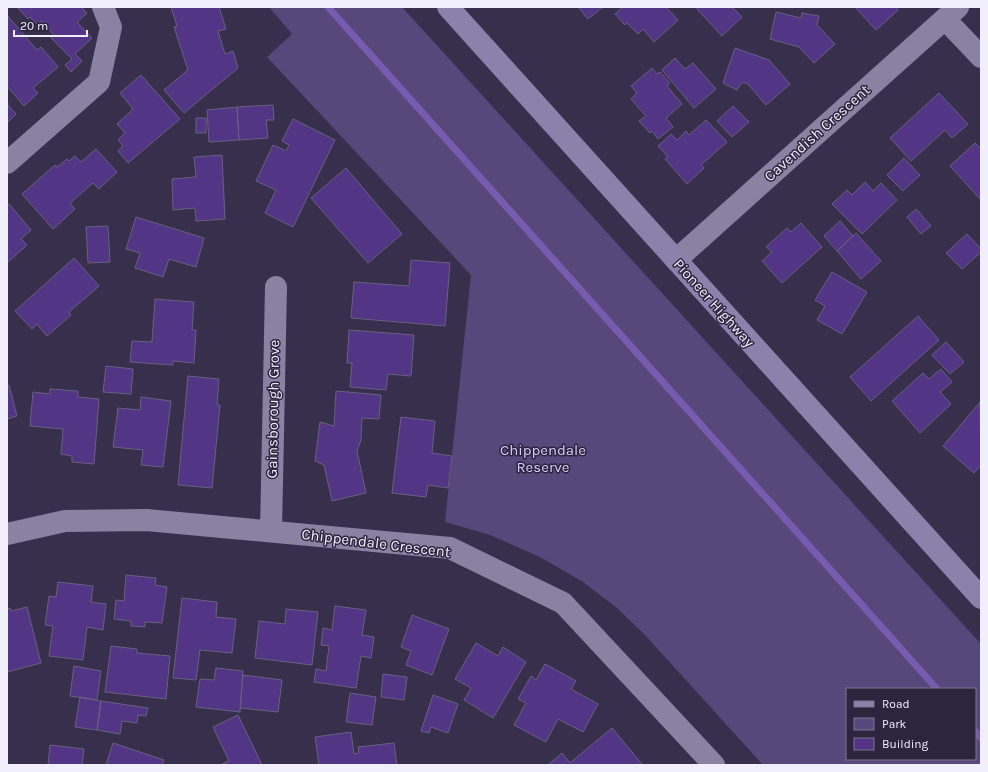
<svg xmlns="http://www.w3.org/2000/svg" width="988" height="772" viewBox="0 0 988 772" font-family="Karla,sans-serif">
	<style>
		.green { fill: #57477b; fill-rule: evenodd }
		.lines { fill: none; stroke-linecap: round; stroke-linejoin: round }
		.stream { stroke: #775bae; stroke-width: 7 }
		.building { fill: #523585; stroke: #69607f }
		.minor { stroke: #8a82a2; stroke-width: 22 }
		.secondary { stroke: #8c81aa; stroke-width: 22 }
		.labels { text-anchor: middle; stroke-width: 3; stroke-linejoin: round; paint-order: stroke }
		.street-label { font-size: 15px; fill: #f2effd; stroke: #2d2540 }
		.park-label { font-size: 15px; fill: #d9cdfb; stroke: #2d2540 }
	</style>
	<rect width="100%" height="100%" fill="#372f4b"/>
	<!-- green -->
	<path class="green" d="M 269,7 L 402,7 L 981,644 L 981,765 L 763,765 L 645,635 L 617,608 L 583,582 L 540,557 L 490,535 L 445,522 L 471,275 L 267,57 L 292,34 ZM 847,689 L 975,689 L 975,759 L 847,759 Z"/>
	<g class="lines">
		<!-- stream -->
		<path class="stream" d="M 328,7 L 937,689
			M 975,731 L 981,738"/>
	</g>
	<!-- building -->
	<path class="building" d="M 17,7 L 81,7 L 87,13 L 77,22 L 92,38 L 75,54 L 82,61 L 71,72 L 65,65 L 72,59 L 51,38 L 54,35 L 41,21 L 38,25 L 30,17 L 28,19 Z
		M 171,7 L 219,7 L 226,29 L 218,31 L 225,54 L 233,51 L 238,68 L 184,113 L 164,90 L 188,70 L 174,27 L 177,26 Z
		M 578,7 L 603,7 L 588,19 Z
		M 623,7 L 666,7 L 678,20 L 654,42 L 643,29 L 638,34 L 627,23 L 625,25 L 615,14 Z
		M 699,7 L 732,7 L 742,17 L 722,36 L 697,9 Z
		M 855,7 L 896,7 L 898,10 L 876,30 Z
		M 776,12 L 801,18 L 802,13 L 819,16 L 817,25 L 835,44 L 814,63 L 799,47 L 770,39 Z
		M 7,15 L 37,50 L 41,47 L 58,67 L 33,88 L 38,93 L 24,106 L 7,86 Z
		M 735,48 L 769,60 L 790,84 L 766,105 L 747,83 L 741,83 L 737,90 L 723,83 Z
		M 675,58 L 685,69 L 693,63 L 716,89 L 694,108 L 662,70 Z
		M 652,68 L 657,74 L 660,72 L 670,83 L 667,86 L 682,104 L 666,118 L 673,127 L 658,139 L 652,131 L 650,133 L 639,121 L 646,116 L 631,99 L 637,93 L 631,86 Z
		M 141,75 L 180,119 L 128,163 L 118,151 L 123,146 L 118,140 L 125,133 L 117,124 L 133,109 L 120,93 Z
		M 939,93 L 968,124 L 952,138 L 945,130 L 911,161 L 890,138 Z
		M 7,104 L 16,114 L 7,123 Z
		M 273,105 L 274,120 L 266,120 L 268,138 L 239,140 L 237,107 Z
		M 733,106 L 749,122 L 732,137 L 717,121 Z
		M 237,107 L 239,140 L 209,142 L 207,110 Z
		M 196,118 L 206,118 L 206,133 L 196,133 Z
		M 293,119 L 335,140 L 293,227 L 265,213 L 276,190 L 256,181 L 273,145 L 286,151 L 289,145 L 282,141 Z
		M 706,120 L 727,142 L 701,165 L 704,168 L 687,184 L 665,159 L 668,157 L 658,146 L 671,134 L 677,140 L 686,131 L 689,135 Z
		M 975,143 L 981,149 L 981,200 L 950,166 Z
		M 96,149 L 117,172 L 99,189 L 93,183 L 70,203 L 75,209 L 53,229 L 22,194 L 55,165 L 57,167 L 67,159 L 69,161 L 75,156 L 81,162 Z
		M 222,155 L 225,219 L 196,221 L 195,208 L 173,210 L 172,179 L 196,177 L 194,157 Z
		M 904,158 L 920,175 L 903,191 L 887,175 Z
		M 346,168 L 402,234 L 368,263 L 311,198 Z
		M 865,182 L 873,191 L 881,183 L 897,200 L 862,234 L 832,204 L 847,190 L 852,195 Z
		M 9,204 L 31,230 L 21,239 L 27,245 L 7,263 L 7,205 Z
		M 916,209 L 931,226 L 921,234 L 907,217 Z
		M 136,217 L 204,238 L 196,267 L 169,259 L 163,277 L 135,268 L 140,253 L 126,249 Z
		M 840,221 L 853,236 L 837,251 L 824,236 Z
		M 801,223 L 822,247 L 782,283 L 762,261 L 772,252 L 766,247 L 787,228 L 791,232 Z
		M 108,226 L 110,262 L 88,263 L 86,227 Z
		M 856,233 L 881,261 L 861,279 L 837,251 Z
		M 967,234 L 981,249 L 981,252 L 962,269 L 946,253 Z
		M 74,258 L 99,286 L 69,312 L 71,315 L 47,336 L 37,324 L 32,329 L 15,311 Z
		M 411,260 L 450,263 L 445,326 L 351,318 L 354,282 L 409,286 Z
		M 832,272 L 867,292 L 842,334 L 817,320 L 825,306 L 815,300 Z
		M 155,299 L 194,302 L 192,330 L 196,330 L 194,363 L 173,361 L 173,365 L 130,362 L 132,341 L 152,342 Z
		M 918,316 L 939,340 L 871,401 L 850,377 Z
		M 349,330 L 414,335 L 411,376 L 388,374 L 386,390 L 350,387 L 352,363 L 347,363 Z
		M 946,342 L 964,362 L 950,374 L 932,355 Z
		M 106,366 L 133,369 L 131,394 L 103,392 Z
		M 941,369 L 952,382 L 940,392 L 951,404 L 920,433 L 892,401 L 923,373 L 929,379 Z
		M 188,376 L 219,379 L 217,405 L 220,405 L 212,488 L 178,485 Z
		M 9,385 L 17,416 L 7,419 L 7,386 Z
		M 50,389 L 78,391 L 78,397 L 99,399 L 94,464 L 72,462 L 72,456 L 61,454 L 63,429 L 30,426 L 33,392 L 50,394 Z
		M 336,391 L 381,395 L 379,419 L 362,418 L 361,440 L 357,451 L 366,493 L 332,501 L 324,465 L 315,461 L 320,422 L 334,426 Z
		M 141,397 L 171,401 L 163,467 L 141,465 L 143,450 L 113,447 L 118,408 L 140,410 Z
		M 980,402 L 981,465 L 974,473 L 943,446 Z
		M 401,417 L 435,421 L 432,453 L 452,456 L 448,488 L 428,485 L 426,497 L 392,493 Z
		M 126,575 L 156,578 L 155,585 L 167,587 L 162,623 L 145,622 L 145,627 L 131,626 L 131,621 L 114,619 L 116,600 L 124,601 Z
		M 58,582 L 93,586 L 91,602 L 106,604 L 103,630 L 87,627 L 83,660 L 49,656 L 53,626 L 45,625 L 49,596 L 56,597 Z
		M 182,598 L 217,602 L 216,617 L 236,619 L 232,653 L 200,650 L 196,680 L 173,678 Z
		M 335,606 L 366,610 L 362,635 L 374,637 L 371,658 L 361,656 L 356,688 L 314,682 L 316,669 L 326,671 L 329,646 L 321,645 L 323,628 L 332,630 Z
		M 27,607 L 41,663 L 7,672 L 7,609 L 10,608 L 11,611 Z
		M 286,609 L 318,612 L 312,665 L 255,658 L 259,621 L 285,624 Z
		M 412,615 L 449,629 L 432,675 L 406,665 L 411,651 L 401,647 Z
		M 476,643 L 498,656 L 503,647 L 526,662 L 493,718 L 464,700 L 471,688 L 455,679 Z
		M 111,646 L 137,649 L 137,653 L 170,656 L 166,699 L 105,692 Z
		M 545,664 L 576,681 L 571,689 L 598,704 L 583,732 L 558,719 L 546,742 L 514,725 L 526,703 L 518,699 L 531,676 L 536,680 Z
		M 74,666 L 101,671 L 97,700 L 70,696 Z
		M 216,668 L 243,671 L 240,712 L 196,707 L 200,679 L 214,680 Z
		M 383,674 L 407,677 L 404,700 L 381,697 Z
		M 243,675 L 282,680 L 278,712 L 240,708 Z
		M 350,693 L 376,697 L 372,725 L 346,722 Z
		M 433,695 L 458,704 L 448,733 L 431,727 L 429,733 L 421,731 Z
		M 80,697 L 101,701 L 97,730 L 75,727 Z
		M 101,701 L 148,708 L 146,716 L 138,715 L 137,723 L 122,721 L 120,734 L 97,730 Z
		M 238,715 L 262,765 L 220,765 L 229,761 L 213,727 Z
		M 612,728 L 642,764 L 641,765 L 548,765 L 562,753 L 570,763 Z
		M 351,732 L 354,754 L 359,753 L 358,747 L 394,743 L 397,765 L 319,765 L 315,737 Z
		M 113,743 L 164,760 L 162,765 L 106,765 Z
		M 50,745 L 84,749 L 82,765 L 48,765 Z"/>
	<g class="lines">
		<!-- minor -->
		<path class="minor" d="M 945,19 L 981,57
			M 7,163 L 99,82 L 111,27 L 103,7
			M 676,260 L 958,7
			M 271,531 L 276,287
			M 7,534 L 65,521 L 146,520 L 450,548 L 563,603 L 714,765"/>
		<!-- secondary -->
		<path class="secondary" d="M 448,7 L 981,598"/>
	</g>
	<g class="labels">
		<!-- street labels -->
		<g class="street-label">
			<text transform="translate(817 133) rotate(-42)" y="5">Cavendish Crescent</text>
			<text transform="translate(714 303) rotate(48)" y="5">Pioneer Highway</text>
			<text transform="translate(273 409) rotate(-89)" y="5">Gainsborough Grove</text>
			<text transform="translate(376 543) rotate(7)" y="5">Chippendale Crescent</text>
		</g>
		<!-- park labels -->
		<g class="park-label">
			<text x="543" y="455">Chippendale<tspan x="543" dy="17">Reserve</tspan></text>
		</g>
	</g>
	<!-- border -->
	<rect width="988" height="772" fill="none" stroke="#f2effd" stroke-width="16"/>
	<!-- legend -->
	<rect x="846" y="688" width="130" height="72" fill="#2d2540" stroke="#7c768c"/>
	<rect x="854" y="701" width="20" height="6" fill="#8c81aa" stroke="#7c768c"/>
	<text x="882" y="708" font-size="12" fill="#f2effd">Road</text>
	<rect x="854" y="718" width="20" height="12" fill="#57477b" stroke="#7c768c"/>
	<text x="882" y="728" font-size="12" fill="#f2effd">Park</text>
	<rect x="854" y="738" width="20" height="12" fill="#523585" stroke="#7c768c"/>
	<text x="882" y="748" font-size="12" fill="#f2effd">Building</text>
	<!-- scale -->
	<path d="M14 30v6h73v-6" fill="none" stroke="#f2effd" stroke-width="2"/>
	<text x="20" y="30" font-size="12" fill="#f2effd" stroke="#2d2540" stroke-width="3" paint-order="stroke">20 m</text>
</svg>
